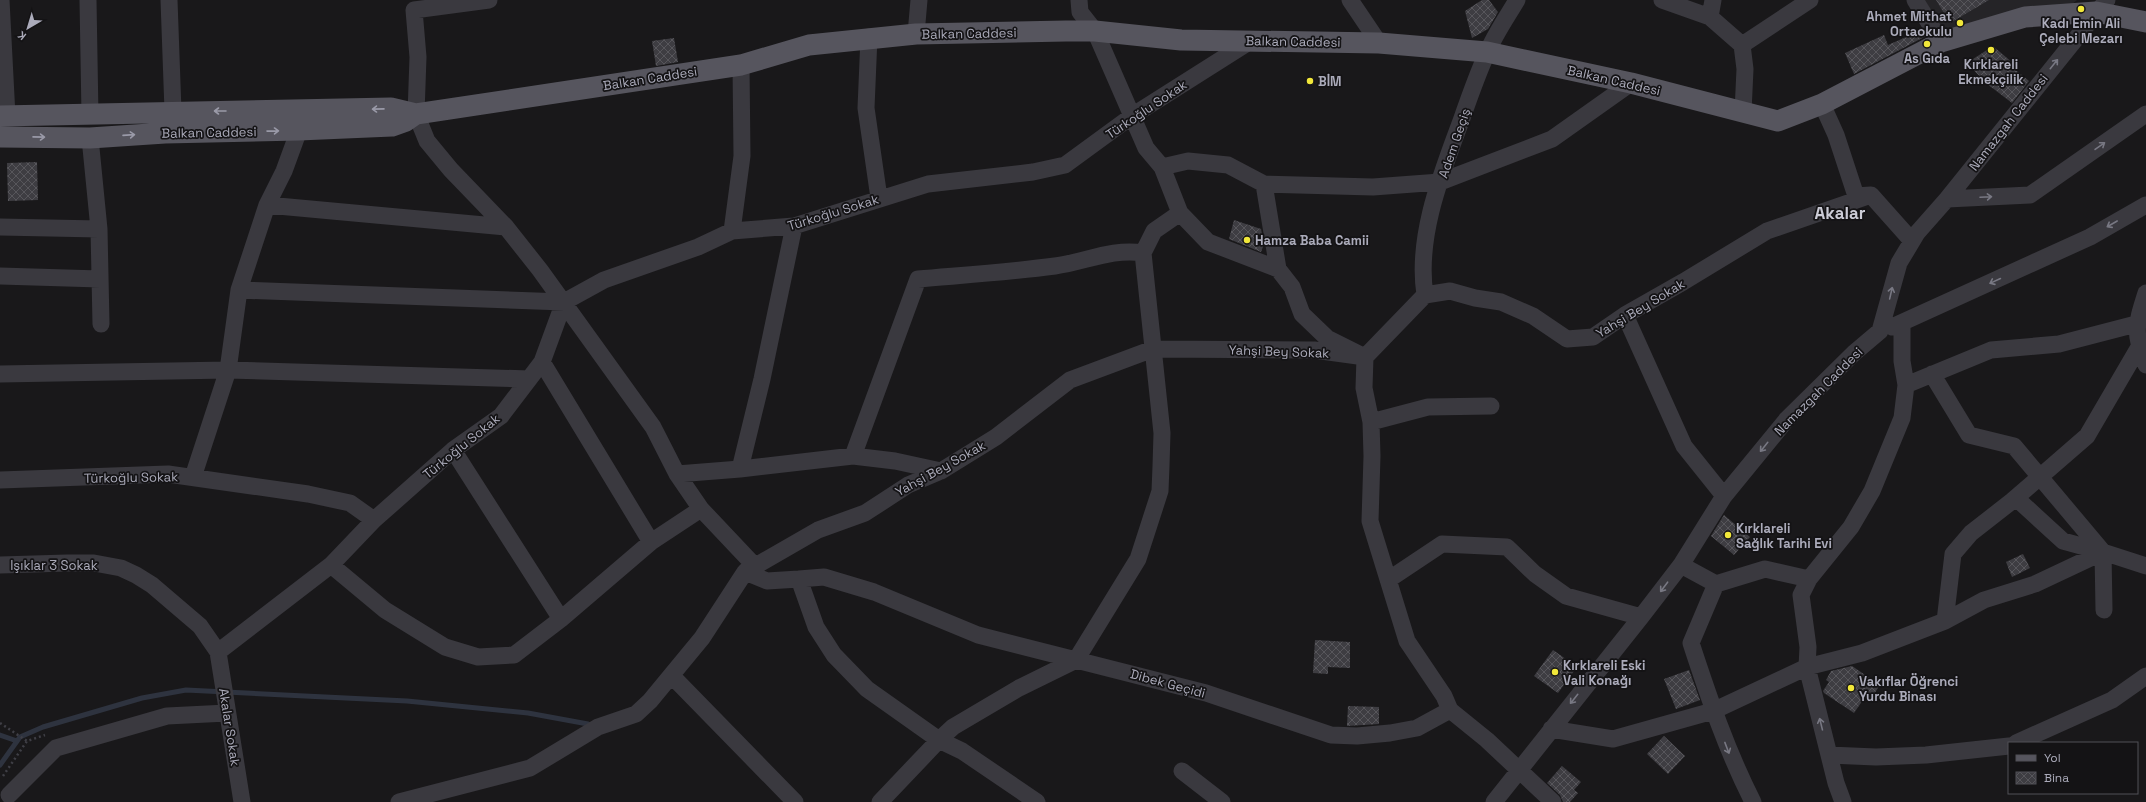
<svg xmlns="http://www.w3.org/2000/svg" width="2146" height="802" viewBox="0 0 2146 802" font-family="'Space Grotesk',sans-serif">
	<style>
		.built { fill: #252427 }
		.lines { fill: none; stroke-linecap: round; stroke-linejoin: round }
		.stream { stroke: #2e333f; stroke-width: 5 }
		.building { fill: url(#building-cross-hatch) }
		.path { stroke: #3f3f46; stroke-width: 2.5; stroke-dasharray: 2 3; stroke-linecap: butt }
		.minor { stroke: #3a393f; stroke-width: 17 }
		.major { stroke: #56555e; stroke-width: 21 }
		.oneway { stroke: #787883 }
		.oneway2 { stroke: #9a9aa8 }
		.poi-dot { fill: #f1e73a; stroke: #141315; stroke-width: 1.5 }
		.labels { text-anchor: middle; stroke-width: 3.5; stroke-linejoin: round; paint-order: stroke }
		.poi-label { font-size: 13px; font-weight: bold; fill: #ababba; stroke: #141315; text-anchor: start }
		.street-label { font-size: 13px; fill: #ababba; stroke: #141315 }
		.district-label { font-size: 17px; font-weight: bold; fill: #ccccd6; stroke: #141315 }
	</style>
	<defs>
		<pattern id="building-cross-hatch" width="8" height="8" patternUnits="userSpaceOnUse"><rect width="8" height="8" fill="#3e3d42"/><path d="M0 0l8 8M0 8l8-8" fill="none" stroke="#57565b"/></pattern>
	</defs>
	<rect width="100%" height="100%" fill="#19181a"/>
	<!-- built -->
	<path class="built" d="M 1923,0 L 2077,0 L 2069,7 L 1945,37 Z"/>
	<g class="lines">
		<!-- stream -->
		<path class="stream" d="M 0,735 L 17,741
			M 0,765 L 20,737 L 43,727 L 142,698 L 186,690 L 407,701 L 528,713 L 588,724"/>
	</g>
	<!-- building -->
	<path class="building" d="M 1482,0 L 1489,0 L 1498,12 L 1488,29 L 1472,38 L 1465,11 Z
		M 1936,0 L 1989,0 L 1950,23 Z
		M 1922,30 L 1926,36 L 1854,74 L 1845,53 L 1884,35 L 1888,45 Z
		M 674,38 L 678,62 L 656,66 L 652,41 Z
		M 1993,46 L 2014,64 L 2012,67 L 2029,81 L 2012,103 L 1986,83 L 1967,63 Z
		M 37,162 L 38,200 L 8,201 L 7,163 Z
		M 1234,220 L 1261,229 L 1264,244 L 1261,252 L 1229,239 Z
		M 1724,515 L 1750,537 L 1734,555 L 1711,536 Z
		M 2023,554 L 2030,568 L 2012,577 L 2006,562 Z
		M 1315,640 L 1350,642 L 1350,668 L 1328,667 L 1328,674 L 1313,673 Z
		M 1553,650 L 1577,667 L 1558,693 L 1534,676 Z
		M 1852,666 L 1880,685 L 1870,700 L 1865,697 L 1854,713 L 1824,693 L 1823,691 L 1829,682 L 1826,680 L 1831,671 Z
		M 1689,670 L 1700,700 L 1676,709 L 1664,679 Z
		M 1348,706 L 1379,707 L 1379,724 L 1347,726 Z
		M 1664,736 L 1685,756 L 1668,774 L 1647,754 Z
		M 1562,766 L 1581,782 L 1574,790 L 1578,793 L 1570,802 L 1563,802 L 1560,795 L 1547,783 Z"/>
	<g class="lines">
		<!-- path -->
		<path class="path" d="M 0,723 L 27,741 L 45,735
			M 3,776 L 27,741"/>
		<!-- minor -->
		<path class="minor" d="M 1,0 L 7,116
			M 88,0 L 90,115
			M 169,0 L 173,111
			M 489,0 L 414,10 L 418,57 L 416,114 L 427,141 L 451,170 L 506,227 L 540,270 L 653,427 L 677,474 L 701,509 L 753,564 L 745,572 L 767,581 L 799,579 L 816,627 L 834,655 L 867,689 L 939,740 L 962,751 L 1037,802
			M 1079,0 L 1080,12 L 1095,31 L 1146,148 L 1162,167 L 1180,213 L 1208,242 L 1278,269 L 1292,287 L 1302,314 L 1327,338 L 1365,357 L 1364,388 L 1371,422 L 1372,456 L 1370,521 L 1407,641 L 1444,696 L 1450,710
			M 1350,0 L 1379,43
			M 1662,0 L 1710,17
			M 1713,0 L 1710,17 L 1742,45 L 1745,69 L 1743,112
			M 1915,0 L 1941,42
			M 916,34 L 919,0
			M 869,37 L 866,108 L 879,198
			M 1742,45 L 1810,0
			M 1822,104 L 1836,135 L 1856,196 L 1871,195 L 1912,241
			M 90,138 L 99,229 L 101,324
			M 1162,167 L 1188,161 L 1228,165 L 1264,184 L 1373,187 L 1440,182 L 1552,139 L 1631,83
			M 1264,184 L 1278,269
			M 1947,199 L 2030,195 L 2146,114
			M 267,205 L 506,227
			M 0,227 L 99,229
			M 732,231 L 742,156 L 741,65
			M 0,276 L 100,279
			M 239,290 L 564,302
			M 2146,293 C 2136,325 2133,332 2146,365
			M 1425,295 C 1416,237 1441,175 1461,121 C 1469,98 1477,75 1487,53 C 1495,34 1507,17 1517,0
			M 1625,315 L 1684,446 L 1724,496
			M 1892,327 L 2090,237 L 2146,205
			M 542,362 L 651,542
			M 0,374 L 228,370 L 529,379
			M 1932,374 L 1969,435 L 2014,446 L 2103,552 L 2104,610
			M 1906,385 L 1991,350 L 2059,344 L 2136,324
			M 1371,422 L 1428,407 L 1491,406
			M 453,450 L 561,619
			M 853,456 L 918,279 C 964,275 1010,272 1055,266 C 1085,262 1112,248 1143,253 L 1154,231 L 1180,213
			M 740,469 L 762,379 L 794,226
			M 677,474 L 740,469 L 853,456 L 895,461 L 941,471
			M 193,477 L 228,370 L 239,290 L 267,205 L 284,171 L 299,130
			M 0,480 L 168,474 L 308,494 L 350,503 L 374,520
			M 2016,498 L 2063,541 L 2103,552 L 2146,566
			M 0,565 L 67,563 L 94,563 L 121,568 L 136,575 L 152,585 L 200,626 L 218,652 L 242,802
			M 331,565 L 385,610 L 445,647 L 478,657 L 514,655 L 561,619 L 651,542 L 701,509
			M 1681,565 L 1716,584 L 1765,569 L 1809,579
			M 799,579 L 824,577 L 874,592 L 978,635 L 1206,693 L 1331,735 L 1357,736 L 1390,733 L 1417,728 L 1450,710 L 1487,740 L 1553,802
			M 1388,580 L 1442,544 L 1507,547 L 1535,574 L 1566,596 L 1641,617
			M 1716,584 L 1691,643 C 1709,698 1727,751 1753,802
			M 1945,621 L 1953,554 L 1971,533 L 2012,501 L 2087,436 L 2139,347
			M 218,652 L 331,565 L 374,520 L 453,450 L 501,416 L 542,362 L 564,302 L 604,280 L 698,247 L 732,231 L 794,226 L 928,184 L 1033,172 L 1065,165 L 1132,116 L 1252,40
			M 672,676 L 795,802
			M 1551,729 L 1613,739 L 1713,711 L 1807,667 L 1862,653 L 1945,621 L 1984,600 L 2035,584 L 2103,552
			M 2016,743 L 2112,700 L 2146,676
			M 1829,755 L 1876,757 L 1926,755 L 2009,746
			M 1182,771 L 1222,802
			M 9,795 L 56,748 L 167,716 L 227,713
			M 399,802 L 530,768 L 598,727 L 636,714 L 650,701 L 702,638 L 745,572 L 818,530 L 865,513 L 908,485 L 941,471 L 996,437 L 1070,380 L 1153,349 L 1314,350 L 1365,357 L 1425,295 L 1450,291 L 1475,298 L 1501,302 L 1533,316 L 1567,339 L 1593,337 L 1625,315 L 1683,282 L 1767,231 L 1871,195
			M 880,802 L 939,740 L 953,727 L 1019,688 L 1076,660 L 1138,559 L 1160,491 L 1161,466 L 1162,433 L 1143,253
			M 1494,802 L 1641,617 L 1681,565 L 1724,496 L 1787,419 L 1854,353 L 1880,331 L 1899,263 L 1917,233 L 1947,199 L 2107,0
			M 1843,802 L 1836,783 L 1807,667 L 1808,647 L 1801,595 L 1809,579 L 1851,527 L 1872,491 L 1902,418 L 1906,385 L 1902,361 L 1902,324"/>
		<!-- major -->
		<path class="major" d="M 0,116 L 391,108 L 416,114 L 741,65 L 809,45 L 916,34 L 1066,31 L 1095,31 L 1181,40 L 1379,43 L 1487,52 L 1631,83 L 1778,121 L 1822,104 L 1941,42 L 2025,17 L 2096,12 L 2146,22
			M 0,137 L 90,138 L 165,133 L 299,130 L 392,126 L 406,121 L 416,114"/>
	</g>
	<!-- one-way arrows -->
	<defs><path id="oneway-shaft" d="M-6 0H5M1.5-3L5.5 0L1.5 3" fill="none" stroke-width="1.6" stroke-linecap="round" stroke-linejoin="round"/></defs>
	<g class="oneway">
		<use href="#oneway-shaft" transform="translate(2054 64) rotate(-51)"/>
		<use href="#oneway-shaft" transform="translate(2100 146) rotate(-35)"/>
		<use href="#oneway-shaft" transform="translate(1986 197) rotate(-3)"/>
		<use href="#oneway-shaft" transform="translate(2112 224) rotate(150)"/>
		<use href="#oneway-shaft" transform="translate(1995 281) rotate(155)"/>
		<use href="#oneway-shaft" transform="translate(1891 293) rotate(-77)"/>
		<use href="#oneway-shaft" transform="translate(1764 447) rotate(129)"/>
		<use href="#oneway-shaft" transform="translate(1664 587) rotate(127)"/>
		<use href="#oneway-shaft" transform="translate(1574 699) rotate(129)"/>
		<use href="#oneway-shaft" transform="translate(1821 724) rotate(-104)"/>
		<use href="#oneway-shaft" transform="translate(1727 748) rotate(69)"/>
	</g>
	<g class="oneway2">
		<use href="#oneway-shaft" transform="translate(378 109) rotate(179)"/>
		<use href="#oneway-shaft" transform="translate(220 111) rotate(-180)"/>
		<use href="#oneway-shaft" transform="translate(273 131) rotate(-1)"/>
		<use href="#oneway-shaft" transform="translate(129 135) rotate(-4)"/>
		<use href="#oneway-shaft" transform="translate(39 137) rotate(1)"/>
	</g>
	<!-- markers -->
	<g class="poi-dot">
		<circle cx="2081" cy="9" r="4"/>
		<circle cx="1960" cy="23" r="4"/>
		<circle cx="1927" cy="44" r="4"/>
		<circle cx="1991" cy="50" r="4"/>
		<circle cx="1310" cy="81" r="4"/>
		<circle cx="1247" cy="240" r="4"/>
		<circle cx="1728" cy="535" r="4"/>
		<circle cx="1555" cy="672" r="4"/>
		<circle cx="1851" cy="688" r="4"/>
	</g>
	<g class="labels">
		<!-- poi labels -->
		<g class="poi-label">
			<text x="1952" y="21" text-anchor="end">Ahmet Mithat<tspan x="1952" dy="15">Ortaokulu</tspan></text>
			<text x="2081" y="28" text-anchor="middle">Kadı Emin Ali<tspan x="2081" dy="15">Çelebi Mezarı</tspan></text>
			<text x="1927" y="63" text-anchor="middle">As Gıda</text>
			<text x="1991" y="69" text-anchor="middle">Kırklareli<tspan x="1991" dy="15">Ekmekçilik</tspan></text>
			<text x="1318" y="86">BİM</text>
			<text x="1255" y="245">Hamza Baba Camii</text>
			<text x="1736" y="533">Kırklareli<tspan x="1736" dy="15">Sağlık Tarihi Evi</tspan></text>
			<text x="1563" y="670">Kırklareli Eski<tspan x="1563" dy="15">Vali Konağı</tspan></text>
			<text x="1859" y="686">Vakıflar Öğrenci<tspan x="1859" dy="15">Yurdu Binası</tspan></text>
		</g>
		<!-- street labels -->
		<g class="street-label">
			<text transform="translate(969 33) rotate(-1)" y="5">Balkan Caddesi</text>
			<text transform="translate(1293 41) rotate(1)" y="5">Balkan Caddesi</text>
			<text transform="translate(650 78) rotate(-9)" y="5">Balkan Caddesi</text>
			<text transform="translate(1614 80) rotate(13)" y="5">Balkan Caddesi</text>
			<text transform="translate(1146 109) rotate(-34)" y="5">Türkoğlu Sokak</text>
			<text transform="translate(2008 122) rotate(-52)" y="5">Namazgah Caddesi</text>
			<text transform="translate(209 132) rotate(-1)" y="5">Balkan Caddesi</text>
			<text transform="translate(1454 143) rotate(-71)" y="5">Adem Geçiş</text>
			<text transform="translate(833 212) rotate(-17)" y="5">Türkoğlu Sokak</text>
			<text transform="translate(1640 308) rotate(-31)" y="5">Yahşi Bey Sokak</text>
			<text transform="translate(1279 351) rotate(2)" y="5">Yahşi Bey Sokak</text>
			<text transform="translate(1818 391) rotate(-45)" y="5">Namazgah Caddesi</text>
			<text transform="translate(461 446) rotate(-39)" y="5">Türkoğlu Sokak</text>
			<text transform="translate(940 468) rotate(-29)" y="5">Yahşi Bey Sokak</text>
			<text transform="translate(131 477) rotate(-1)" y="5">Türkoğlu Sokak</text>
			<text x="54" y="570">Işıklar 3 Sokak</text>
			<text transform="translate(1168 683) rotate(15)" y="5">Dibek Geçidi</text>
			<text transform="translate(230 727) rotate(81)" y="5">Akalar Sokak</text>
		</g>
		<!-- district labels -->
		<g class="district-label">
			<text x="1840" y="219">Akalar</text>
		</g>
	</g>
	<!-- legend -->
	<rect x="2008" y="742" width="130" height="52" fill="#141315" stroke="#505057"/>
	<rect x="2016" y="755" width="20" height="6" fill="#56555e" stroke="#505057"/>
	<text x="2044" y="762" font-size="12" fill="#ababba">Yol</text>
	<rect x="2016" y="772" width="20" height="12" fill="url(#building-cross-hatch)" stroke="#505057"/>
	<text x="2044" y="782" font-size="12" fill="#ababba">Bina</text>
	<!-- north arrow -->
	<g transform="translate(28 28) rotate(218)" stroke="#141315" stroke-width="3" paint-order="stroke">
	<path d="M0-3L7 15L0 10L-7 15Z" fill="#ababba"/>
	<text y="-6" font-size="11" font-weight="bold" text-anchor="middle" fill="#ababba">K</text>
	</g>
</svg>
